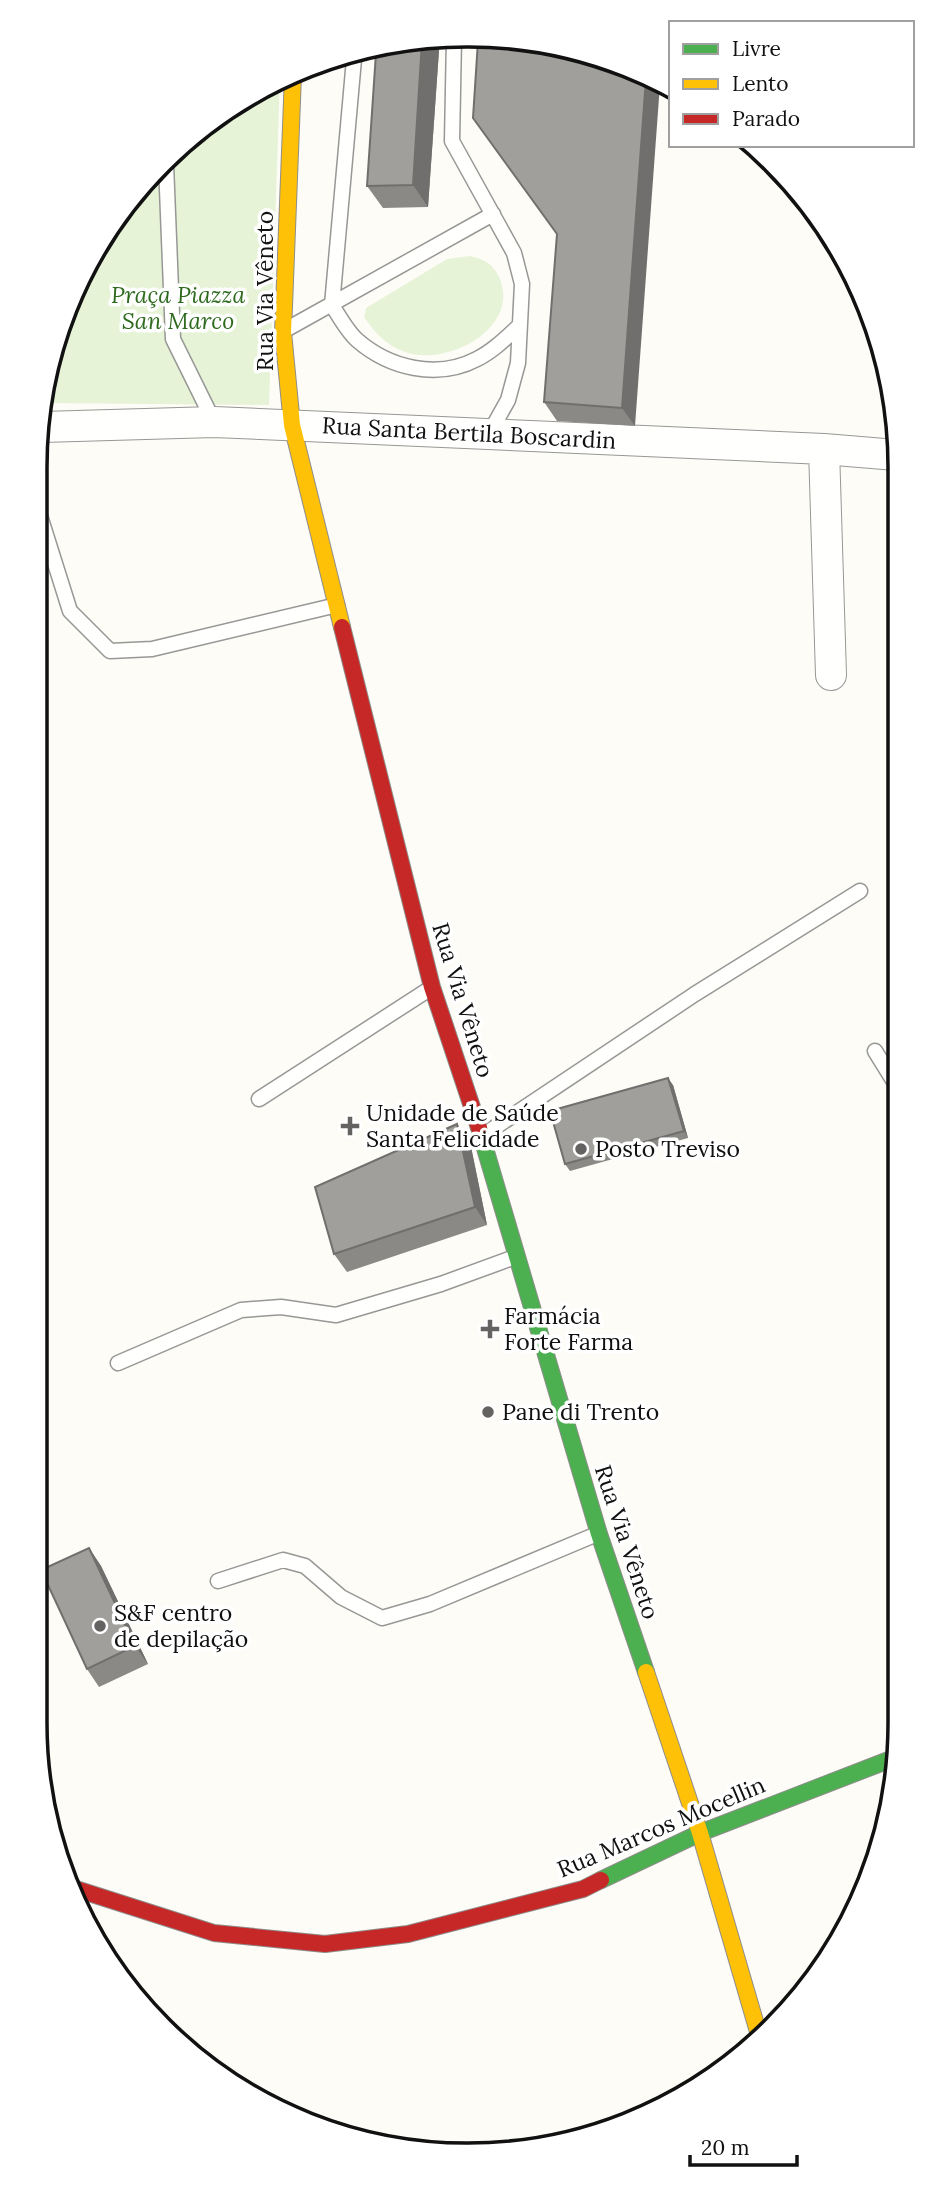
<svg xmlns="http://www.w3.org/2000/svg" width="935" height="2190" viewBox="0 0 935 2190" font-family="Lora,serif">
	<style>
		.green { fill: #e7f3d7 }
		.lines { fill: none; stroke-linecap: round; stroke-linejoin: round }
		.lane-casing { stroke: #979795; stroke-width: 17 }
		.street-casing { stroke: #979795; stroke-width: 32 }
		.fast-casing { stroke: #8e8d8b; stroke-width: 18 }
		.slow-casing { stroke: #8e8d8b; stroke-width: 18 }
		.jam-casing { stroke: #8e8d8b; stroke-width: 18 }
		.lane { stroke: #fffffe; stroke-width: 14 }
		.street { stroke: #fffffe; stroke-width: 30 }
		.fast { stroke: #4caf50; stroke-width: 16 }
		.slow { stroke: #ffc107; stroke-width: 16 }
		.jam { stroke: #c62828; stroke-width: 16 }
		.wall { fill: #8a8986 }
		.shaded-wall { fill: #716f6d }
		.building { fill: #a19f9c; stroke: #716f6d; stroke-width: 2 }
		.poi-dot { fill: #646362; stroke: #fff; stroke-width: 2.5 }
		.labels { text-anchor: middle; stroke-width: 7; stroke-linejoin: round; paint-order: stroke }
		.street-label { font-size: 23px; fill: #111; stroke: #fff }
		.park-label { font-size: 23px; font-style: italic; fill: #2f6b1f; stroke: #fff }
		.poi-label { font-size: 23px; fill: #111; stroke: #fff; text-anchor: start }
		.rim { fill: none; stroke: #111; stroke-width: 3.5 }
	</style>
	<rect width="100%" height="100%" fill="#fdfcf7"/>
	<!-- green -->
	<path class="green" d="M 280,78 L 269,405 L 46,403 L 58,328 L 143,182 Z
		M 470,256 C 484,259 493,264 499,277 C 522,328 447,367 405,352 C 387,346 375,333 364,317 L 366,308 L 447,259 Z"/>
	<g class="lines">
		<defs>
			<path id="lane" d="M 454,38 L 452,141 L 514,253 L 522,284 L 518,363 L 508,400 L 489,434
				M 354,59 L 332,305 C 339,316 347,331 357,340 C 389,368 437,380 477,359 C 493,351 506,338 519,326
				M 166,164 L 173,339 L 214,422
				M 287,329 L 493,214
				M 35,500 L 70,611 L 110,651 L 152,649 L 337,605
				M 875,1051 L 898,1088
				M 259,1099 L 431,988
				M 482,1136 L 695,994 L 860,891
				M 118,1363 L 241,1310 L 281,1307 L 336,1315 L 441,1284 L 515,1257
				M 218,1581 L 283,1560 L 305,1566 L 341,1597 L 382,1618 L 430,1604 L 597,1534"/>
			<path id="street" d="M 42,427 L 214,422 L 824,449 L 896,455
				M 824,449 L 831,675"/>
			<path id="fast" d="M 479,1128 L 599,1534 L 646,1672
				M 601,1880 L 700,1833 L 894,1758"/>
			<path id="slow" d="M 293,75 L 283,332 L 292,425 L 342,627
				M 646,1672 L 700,1833 L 759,2035"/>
			<path id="jam" d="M 342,627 L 432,987 L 479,1128
				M 73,1888 L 214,1933 L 325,1944 L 408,1934 L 583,1889 L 601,1880"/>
		</defs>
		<!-- lane casing -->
		<use href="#lane" class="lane-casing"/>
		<!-- street casing -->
		<use href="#street" class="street-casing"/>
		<!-- fast casing -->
		<use href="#fast" class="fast-casing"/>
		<!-- slow casing -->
		<use href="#slow" class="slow-casing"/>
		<!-- jam casing -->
		<use href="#jam" class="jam-casing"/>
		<!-- lane -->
		<use href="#lane" class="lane"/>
		<!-- street -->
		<use href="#street" class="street"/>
		<!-- fast -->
		<use href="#fast" class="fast"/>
		<!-- slow -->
		<use href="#slow" class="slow"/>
		<!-- jam -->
		<use href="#jam" class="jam"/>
	</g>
	<!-- wall -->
	<path class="wall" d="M 440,36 L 428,207 L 383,208 L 367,186 L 376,53 Z
		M 557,234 L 635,426 L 557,421 L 544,402 Z
		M 673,1085 L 688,1138 L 570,1171 L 565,1164 Z
		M 457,1124 L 470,1142 L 487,1225 L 347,1272 L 334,1254 Z
		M 89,1548 L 101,1566 L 148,1664 L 99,1687 L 87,1669 Z"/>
	<!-- shaded-wall -->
	<path class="shaded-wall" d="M 440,36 L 428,207 L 413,185 L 422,41 Z
		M 646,78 L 660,84 L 635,426 L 622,408 Z
		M 668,1078 L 673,1085 L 688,1138 L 684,1131 Z
		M 457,1124 L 470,1142 L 487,1225 L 475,1207 Z
		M 89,1548 L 101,1566 L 148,1664 L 135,1646 Z"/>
	<!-- building -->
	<path class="building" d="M 422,41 L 413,185 L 367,186 L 376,53 Z
		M 478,41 L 607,58 L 646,78 L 622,408 L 544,402 L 557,234 L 473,118 Z
		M 668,1078 L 684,1131 L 565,1164 L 550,1111 Z
		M 457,1124 L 475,1207 L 334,1254 L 315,1187 Z
		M 89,1548 L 135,1646 L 87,1669 L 41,1570 Z"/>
	<!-- markers -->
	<g class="poi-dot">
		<path d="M346.5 1115.5h7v7h7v7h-7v7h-7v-7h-7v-7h7z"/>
		<circle cx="581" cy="1149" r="7"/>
		<path d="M486.5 1318.5h7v7h7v7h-7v7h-7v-7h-7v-7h7z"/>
		<circle cx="488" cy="1412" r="7"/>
		<circle cx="100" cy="1626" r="7"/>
	</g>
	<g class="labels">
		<!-- street labels -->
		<g class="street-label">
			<text transform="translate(265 291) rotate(-90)" y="8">Rua Via Vêneto</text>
			<text transform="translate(469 433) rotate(3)" y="8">Rua Santa Bertila Boscardin</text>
			<text transform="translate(463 1000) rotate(73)" y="8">Rua Via Vêneto</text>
			<text transform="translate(627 1542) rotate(72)" y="8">Rua Via Vêneto</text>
			<text transform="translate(661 1827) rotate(-23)" y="8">Rua Marcos Mocellin</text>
		</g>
		<!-- park labels -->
		<g class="park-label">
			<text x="178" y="303">Praça Piazza<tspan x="178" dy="26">San Marco</tspan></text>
		</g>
		<!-- poi labels -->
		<g class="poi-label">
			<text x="366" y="1121">Unidade de Saúde<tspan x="366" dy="26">Santa Felicidade</tspan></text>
			<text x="595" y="1157">Posto Treviso</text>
			<text x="504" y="1324">Farmácia<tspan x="504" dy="26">Forte Farma</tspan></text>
			<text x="502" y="1420">Pane di Trento</text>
			<text x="114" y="1621">S&amp;F centro<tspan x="114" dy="26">de depilação</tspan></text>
		</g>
	</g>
	<!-- crop -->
	<path d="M0 0H935V2190H0ZM467 47H468A420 420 0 0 1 888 467V1723A420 420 0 0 1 468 2143H467A420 420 0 0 1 47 1723V467A420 420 0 0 1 467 47Z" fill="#fff" fill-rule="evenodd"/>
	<path class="rim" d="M467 47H468A420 420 0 0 1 888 467V1723A420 420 0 0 1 468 2143H467A420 420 0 0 1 47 1723V467A420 420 0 0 1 467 47Z"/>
	<!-- legend -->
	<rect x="669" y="21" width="245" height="126" fill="#ffffff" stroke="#a0a0a0" stroke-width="2"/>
	<rect x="683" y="44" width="35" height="10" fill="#4caf50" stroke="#a0a0a0" stroke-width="2"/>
	<text x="732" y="56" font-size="21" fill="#111111">Livre</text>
	<rect x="683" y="79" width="35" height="10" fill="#ffc107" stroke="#a0a0a0" stroke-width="2"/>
	<text x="732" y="91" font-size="21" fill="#111111">Lento</text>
	<rect x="683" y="114" width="35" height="10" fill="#c62828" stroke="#a0a0a0" stroke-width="2"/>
	<text x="732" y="126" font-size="21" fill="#111111">Parado</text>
	<!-- scale -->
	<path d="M690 2155v10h107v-10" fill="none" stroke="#111111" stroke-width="3.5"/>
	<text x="701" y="2155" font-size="21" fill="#111111" stroke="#ffffff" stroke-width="5" paint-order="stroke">20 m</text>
</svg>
